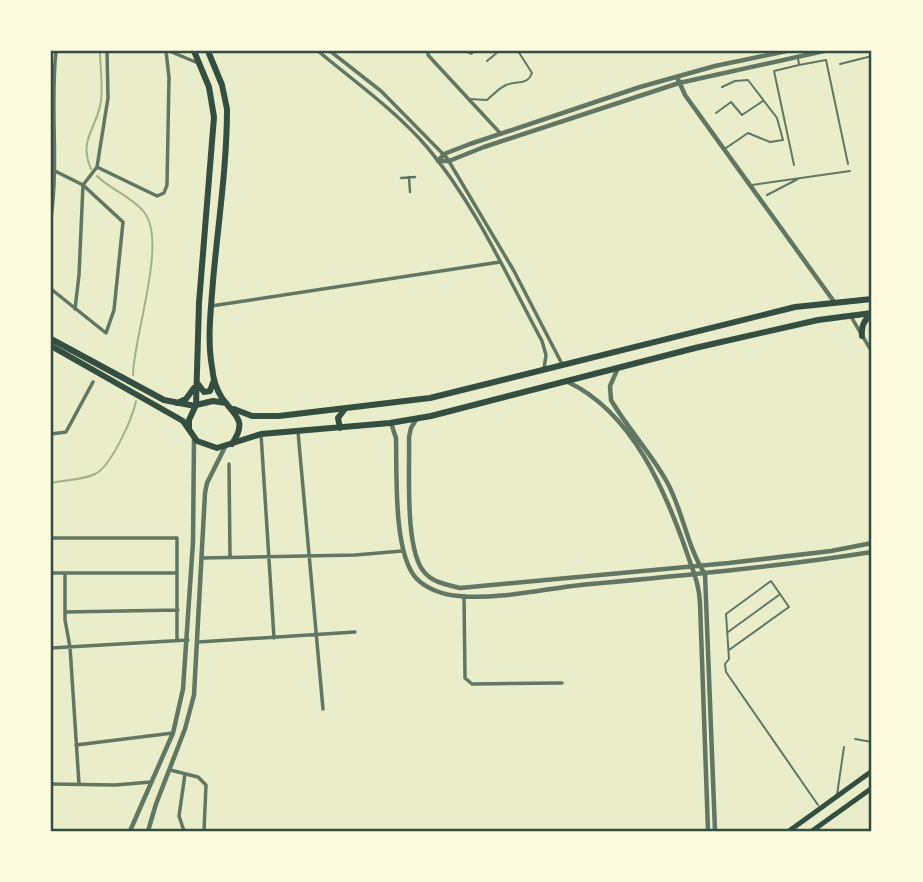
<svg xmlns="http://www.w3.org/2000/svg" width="923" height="882" viewBox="0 0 923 882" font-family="Helvetica,sans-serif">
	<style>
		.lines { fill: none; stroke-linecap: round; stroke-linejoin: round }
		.stream { stroke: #a3b18a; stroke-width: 2 }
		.service { stroke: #617663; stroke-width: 2 }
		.pedestrian { stroke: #617663; stroke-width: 2.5 }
		.minor { stroke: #617663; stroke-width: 3.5 }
		.tertiary { stroke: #617663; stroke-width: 4.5 }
		.secondary { stroke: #344e41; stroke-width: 5 }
		.primary { stroke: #344e41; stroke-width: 6 }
		.neatline { fill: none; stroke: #344e41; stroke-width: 2.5 }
	</style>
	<rect width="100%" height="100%" fill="#e9edc9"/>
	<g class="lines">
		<!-- stream -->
		<path class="stream" d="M 91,169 C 78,139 97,129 101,101 C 103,85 100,67 100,51
			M 97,176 C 110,189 132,197 144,212 C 168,241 133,338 133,375
			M 51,483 C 64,480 83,480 95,474 C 111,467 133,417 136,401"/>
		<!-- service -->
		<path class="service" d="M 487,61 L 499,51
			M 840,64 L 872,56
			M 799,65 L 826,60 L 848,164
			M 722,87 L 735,81 L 748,80 L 777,118 L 783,140 L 770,142 L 748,133 L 726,148
			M 469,99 L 487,100 C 493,95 499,88 506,85 C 518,80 527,86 532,73 L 518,51
			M 716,113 L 731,102 L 742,115 L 763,101
			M 794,165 L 774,71 L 799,65 L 798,58
			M 752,185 L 850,171
			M 767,195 L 798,179
			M 728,632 L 779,595
			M 729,650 L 789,607 L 771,581 L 726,614 L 729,659 L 725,664 L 726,672 L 818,805
			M 855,739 L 872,742
			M 837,795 L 844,747"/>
		<!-- pedestrian -->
		<path class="pedestrian" d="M 409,177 L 410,192
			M 401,178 L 415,177"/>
		<!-- minor -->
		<path class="minor" d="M 107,51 L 108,98 L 97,167 L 157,196 L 164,193 L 167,185 L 169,77 L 166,51
			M 169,51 L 198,63
			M 318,51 C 355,82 395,110 427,147 C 475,204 507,276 542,341 L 546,355 L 544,369
			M 330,51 L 381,91 L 447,158 L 514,271 L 562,364
			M 428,51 L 428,55 L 439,67 L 501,134
			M 466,51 L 471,53 L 474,51
			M 51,218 C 59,162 50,106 56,51
			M 51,289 L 106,333 L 114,310 L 123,222 L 83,185 L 55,171
			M 211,306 L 500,262
			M 75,309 L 79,275 L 83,185 L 97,167
			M 850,315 L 872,352
			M 298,432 L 323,709
			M 51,434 L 66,432 L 93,382
			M 261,434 L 274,638
			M 229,464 L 230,556
			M 51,538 L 177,538 L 177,640
			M 202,558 L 355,555 L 402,551
			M 51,573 L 177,573
			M 65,574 L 65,620 L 70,647 L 79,784
			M 464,596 L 465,678 L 472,684 L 562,683
			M 65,612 L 178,610
			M 198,642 L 355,632
			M 51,648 L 188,640
			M 76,745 L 173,733
			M 170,770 L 198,777 L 206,785 L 204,831
			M 51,784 L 115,785 L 151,782
			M 184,831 L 179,816 L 185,774"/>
		<!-- tertiary -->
		<path class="tertiary" d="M 677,77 L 685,95 L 835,303
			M 439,160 L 444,154 L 470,144 L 640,87 L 715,66 L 787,51
			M 438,161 L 449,161 L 484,147 L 679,83 L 824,51
			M 618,368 L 610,386 L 611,400 C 628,429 651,453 667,482 C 683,511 687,547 705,574 L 715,831
			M 568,382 C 633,413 666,492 688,556 C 694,574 699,584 700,603 L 708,831
			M 417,418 L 411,428 L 409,437 C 410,469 404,551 425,573 C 434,583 448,585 460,588 L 729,563 L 831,551 L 872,543
			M 391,423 L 396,438 C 397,473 393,552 416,578 C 426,589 444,595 459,596 C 497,600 543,589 581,585 C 678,576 776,567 872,552
			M 130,831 L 173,733 L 183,689 L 193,542 L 194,439
			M 148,831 L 156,804 L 185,729 L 194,695 L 205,493 L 207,483 L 225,447"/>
		<!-- secondary -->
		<path class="secondary" d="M 789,831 L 872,771
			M 812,831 L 872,788"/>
		<!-- primary -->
		<path class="primary" d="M 194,51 L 209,87 L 214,117 L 199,303 L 196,405
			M 208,51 L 222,85 L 227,109 C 227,166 218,224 213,281 C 211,309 207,339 212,367 C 213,378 216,389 222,398 C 235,416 248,420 232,444
			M 862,336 C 861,326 864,320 872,314
			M 51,339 L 164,400 L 195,406
			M 51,346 L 183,421 L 197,441 L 217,448 L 261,434 L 390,423 L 431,416 L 695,348 L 818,320 L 872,313
			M 198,384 L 204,392 L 210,391 L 214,380
			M 177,403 L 186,399 L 194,388
			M 234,409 L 252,416 L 279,416 L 430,398 L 795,307 L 872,299
			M 340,428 L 338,418 L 344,410
			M 189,429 L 189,420 L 196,405 L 213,401 L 226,403"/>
	</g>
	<!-- border -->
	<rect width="923" height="882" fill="none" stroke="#fefae0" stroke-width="105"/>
	<rect x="52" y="52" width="818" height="778" class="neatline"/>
</svg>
